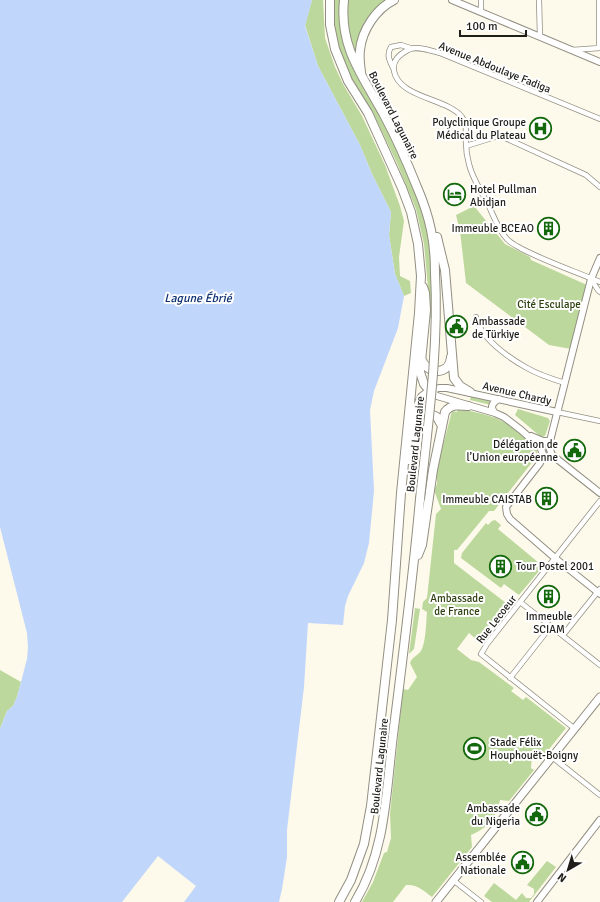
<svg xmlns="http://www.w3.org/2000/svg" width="600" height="902" viewBox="0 0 600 902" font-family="Signika,sans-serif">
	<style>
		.green { fill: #bdd89c }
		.water { fill: #c1d6fb }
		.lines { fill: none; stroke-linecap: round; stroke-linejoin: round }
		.minor-casing { stroke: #928f82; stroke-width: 6 }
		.tertiary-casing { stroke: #928f82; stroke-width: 8 }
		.secondary-casing { stroke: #928f82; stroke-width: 9 }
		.trunk-casing { stroke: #928f82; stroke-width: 10 }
		.minor { stroke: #fff; stroke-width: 4.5 }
		.tertiary { stroke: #fff; stroke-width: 6 }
		.secondary { stroke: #fff; stroke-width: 7 }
		.trunk { stroke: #fff; stroke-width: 8 }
		.trunk-bridge-casing { stroke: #928f82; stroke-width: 10; stroke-linecap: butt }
		.trunk-bridge { stroke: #fff; stroke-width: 8 }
		.labels { text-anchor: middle; stroke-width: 4; stroke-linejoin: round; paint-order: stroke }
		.street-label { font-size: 11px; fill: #1f1e19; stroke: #fff }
		.poi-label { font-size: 11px; fill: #1f1e19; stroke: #fff; text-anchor: end }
		.park-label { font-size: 11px; fill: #2f4111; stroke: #fff }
		.water-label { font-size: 12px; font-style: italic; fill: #0c2f73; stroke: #fff }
	</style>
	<rect width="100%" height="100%" fill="#fdf9eb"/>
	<!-- green -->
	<path class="green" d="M 312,0 L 323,0 L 325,38 L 335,67 L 343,84 L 362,116 L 385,165 L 400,206 L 404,221 L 399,257 L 400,276 L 410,281 L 411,293 L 404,296 L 395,274 L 389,235 L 391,212 L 372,174 L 360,145 L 318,66 L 305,25 Z
		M 333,0 L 388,0 L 357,51 C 365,73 371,96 381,117 C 400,159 426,202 431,248 C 434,271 432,295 433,318 L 429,318 L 429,299 L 424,244 L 416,209 L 396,161 L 372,111 L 343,64 L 334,36 Z
		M 474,206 L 505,244 L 530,257 L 531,260 L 587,285 L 571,349 L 549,345 L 466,283 L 460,231 L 456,215 Z
		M 471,395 L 492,400 L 491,405 L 470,400 Z
		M 458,408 C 474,412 492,415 506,423 C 513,427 520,434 526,439 C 532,443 539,448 537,456 L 494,511 L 489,511 L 457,550 L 454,550 L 454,563 L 506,603 L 478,641 L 469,633 L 457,649 L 471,660 L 479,662 L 514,688 L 511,691 L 523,700 L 526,697 L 566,728 L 546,753 L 532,755 L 531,768 L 534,770 L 509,801 L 500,800 C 495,819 489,827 471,835 L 472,847 L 432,897 C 424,891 417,884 406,885 L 393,902 L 362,902 L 373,882 L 384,853 L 387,852 L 391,838 L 390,814 L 403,689 L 408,690 L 417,677 L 410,663 C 412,657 417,656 421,651 C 426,642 426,623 427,612 L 422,609 L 423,602 L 427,598 L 436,514 L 441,509 L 434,490 L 437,484 L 437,468 L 452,411 L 457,412 Z
		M 518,409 L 548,418 L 550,421 L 545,436 L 541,437 L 515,415 Z
		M 495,520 L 501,525 L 498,529 L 539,563 L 542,560 L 544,565 L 519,595 L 504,584 L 501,588 L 461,558 L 462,553 L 486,523 L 488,525 L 492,521 Z
		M 415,608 L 420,609 L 414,649 L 409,654 Z
		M 0,670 L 21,682 L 17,697 L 13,706 L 7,711 L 0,729 Z
		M 547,861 L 556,867 L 529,902 L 492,902 L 484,896 L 494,883 L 516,900 L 522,893 L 526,898 L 531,898 L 534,894 L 534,889 L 527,885 Z"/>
	<!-- water -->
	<path class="water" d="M 0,0 L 312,0 L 305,26 L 318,66 L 360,145 L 372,174 L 391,212 L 389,235 L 395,274 L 404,296 L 398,328 L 374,391 L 370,410 L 374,491 L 369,543 L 364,563 L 348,596 L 345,606 L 343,625 L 308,623 L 304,687 L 287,830 L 287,857 L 282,889 L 279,902 L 184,902 L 196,886 L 158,856 L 122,902 L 0,902 L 0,729 L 7,711 L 13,706 L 17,697 L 27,659 L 28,647 L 27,633 L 0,527 Z"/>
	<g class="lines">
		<defs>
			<path id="minor" d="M 539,0 L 540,37
				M 599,0 L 599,48
				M 481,12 L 481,0
				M 572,50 L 600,48
				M 393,68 C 390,61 386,55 391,47 L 401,45 L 410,48
				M 600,119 L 440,53 C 431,51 416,45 408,50 C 400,54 392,61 394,71 C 399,98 447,98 462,117 C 468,125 465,133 466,143 C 466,149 467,157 469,164 C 472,177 480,190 487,202 C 493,214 498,230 507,239 C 512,244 517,246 522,249 C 547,262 574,271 600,282
				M 466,146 L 495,137 L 501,136 L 586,175 L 600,187
				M 591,279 L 598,290 L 600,292
				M 476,317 C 480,338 509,358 527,368 C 539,375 552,379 565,383
				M 557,412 L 600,421
				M 520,602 L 600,665
				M 563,635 L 600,589
				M 510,678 L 551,626
				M 575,729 L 481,654 L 487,644 L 600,501
				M 552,757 L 600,795
				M 453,880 L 481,902"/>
			<path id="tertiary" d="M 452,0 L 600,62
				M 600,258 L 591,279 L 550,441 L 549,447 L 552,455 L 600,493
				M 430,391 L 437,396 L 495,413 L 504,417 L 521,430 L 540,447 L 543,454 L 540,463 L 509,503 L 506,507 L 507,514 L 510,519 L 555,558 L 600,594
				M 430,391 L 439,388 L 447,388 L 557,412
				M 495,413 C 489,407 493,402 499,399
				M 531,436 L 543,441 L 550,441
				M 537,902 L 600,820"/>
			<path id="secondary" d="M 436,902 L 600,697"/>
			<path id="trunk" d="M 330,0 L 330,25 L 335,49 L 348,81 L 368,113 L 402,188 L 411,212 L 418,244 L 421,276 L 419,313 L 401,493 L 392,620 L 371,806 L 364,844 L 351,880 L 339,902
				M 344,0 C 339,48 363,76 384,115 C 397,139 407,162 417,187 C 423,201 428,215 431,230 C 434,244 435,258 435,273
				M 361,72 C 360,65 359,57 360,50 C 362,30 376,9 394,0
				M 437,237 L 445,270 L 454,378 L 460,386 L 470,392
				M 421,358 C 427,376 450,375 451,357
				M 414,421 C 421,412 428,412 437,417 L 442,426
				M 409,460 L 417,407 L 422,397 L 430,391 L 424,384 L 420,372 L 426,310 L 425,293 L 423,287
				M 418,555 L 422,545 L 433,470 L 445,412 C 451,404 459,405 468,406
				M 355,902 C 386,851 386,792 393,735 C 403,656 413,578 420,499"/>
		</defs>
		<!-- minor casing -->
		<use href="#minor" class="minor-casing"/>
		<!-- tertiary casing -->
		<use href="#tertiary" class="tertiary-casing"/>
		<!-- secondary casing -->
		<use href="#secondary" class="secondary-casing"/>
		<!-- trunk casing -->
		<use href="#trunk" class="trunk-casing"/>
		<!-- minor -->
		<use href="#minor" class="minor"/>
		<!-- tertiary -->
		<use href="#tertiary" class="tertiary"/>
		<!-- secondary -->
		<use href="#secondary" class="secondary"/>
		<!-- trunk -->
		<use href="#trunk" class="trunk"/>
		<defs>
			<path id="trunk-bridge" d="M 420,499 C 428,424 439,348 435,273"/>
		</defs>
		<!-- trunk-bridge casing -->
		<use href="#trunk-bridge" class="trunk-bridge-casing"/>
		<!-- trunk-bridge -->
		<use href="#trunk-bridge" class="trunk-bridge"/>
	</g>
	<!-- icons -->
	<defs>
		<symbol id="hospital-ring" viewBox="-11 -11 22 22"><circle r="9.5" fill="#fff" stroke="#13680c" stroke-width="1.5"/><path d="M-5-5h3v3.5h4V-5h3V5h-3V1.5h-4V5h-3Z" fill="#13680c"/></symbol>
		<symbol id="hotel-ring" viewBox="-11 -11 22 22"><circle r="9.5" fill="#fff" stroke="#13680c" stroke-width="1.5"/><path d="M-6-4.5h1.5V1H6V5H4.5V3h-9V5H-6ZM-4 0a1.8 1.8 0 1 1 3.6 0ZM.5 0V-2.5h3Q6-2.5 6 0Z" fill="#13680c"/></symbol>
		<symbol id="building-ring" viewBox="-11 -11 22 22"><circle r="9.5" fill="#fff" stroke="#13680c" stroke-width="1.5"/><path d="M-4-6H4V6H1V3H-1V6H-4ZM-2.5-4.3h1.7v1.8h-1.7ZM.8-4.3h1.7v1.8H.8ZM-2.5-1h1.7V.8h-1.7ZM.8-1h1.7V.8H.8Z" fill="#13680c"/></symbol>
		<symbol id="civic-ring" viewBox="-11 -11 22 22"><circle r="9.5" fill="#fff" stroke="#13680c" stroke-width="1.5"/><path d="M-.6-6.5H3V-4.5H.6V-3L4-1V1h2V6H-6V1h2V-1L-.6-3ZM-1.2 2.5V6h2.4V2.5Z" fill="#13680c"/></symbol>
		<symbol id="stadium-ring" viewBox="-11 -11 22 22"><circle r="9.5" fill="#fff" stroke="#13680c" stroke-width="1.5"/><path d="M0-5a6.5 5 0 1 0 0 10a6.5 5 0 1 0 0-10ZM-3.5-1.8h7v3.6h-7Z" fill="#13680c"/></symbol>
	</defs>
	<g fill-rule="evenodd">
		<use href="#hospital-ring" x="528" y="116" width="25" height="25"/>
		<use href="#hotel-ring" x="442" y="182" width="25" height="25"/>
		<use href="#building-ring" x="536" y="216" width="25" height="25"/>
		<use href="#civic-ring" x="444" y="314" width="25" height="25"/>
		<use href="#civic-ring" x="562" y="438" width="25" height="25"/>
		<use href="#building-ring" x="534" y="486" width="25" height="25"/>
		<use href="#building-ring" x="488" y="554" width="25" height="25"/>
		<use href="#building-ring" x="536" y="584" width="25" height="25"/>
		<use href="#stadium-ring" x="462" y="736" width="25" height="25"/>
		<use href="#civic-ring" x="524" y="802" width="25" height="25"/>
		<use href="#civic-ring" x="510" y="850" width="25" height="25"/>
	</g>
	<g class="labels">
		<!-- street labels -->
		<g class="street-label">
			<text transform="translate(495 67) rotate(22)" y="4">Avenue Abdoulaye Fadiga</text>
			<text transform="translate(394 115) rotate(63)" y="4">Boulevard Lagunaire</text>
			<text transform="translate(517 393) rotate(13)" y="4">Avenue Chardy</text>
			<text transform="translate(415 444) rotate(-84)" y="4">Boulevard Lagunaire</text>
			<text transform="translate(496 619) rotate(-52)" y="4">Rue Lecoeur</text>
			<text transform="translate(379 766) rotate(-84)" y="4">Boulevard Lagunaire</text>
		</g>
		<!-- poi labels -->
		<g class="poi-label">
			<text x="526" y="126">Polyclinique Groupe<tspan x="526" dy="13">Médical du Plateau</tspan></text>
			<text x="470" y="193" text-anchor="start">Hotel Pullman<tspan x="470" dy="13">Abidjan</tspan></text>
			<text x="534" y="232">Immeuble BCEAO</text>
			<text x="472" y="325" text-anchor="start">Ambassade<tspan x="472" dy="13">de Türkiye</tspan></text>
			<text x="558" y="448">Délégation de<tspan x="558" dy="13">l’Union européenne</tspan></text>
			<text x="532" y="503">Immeuble CAISTAB</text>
			<text x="516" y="570" text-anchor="start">Tour Postel 2001</text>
			<text x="549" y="620" text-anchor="middle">Immeuble<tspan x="549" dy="13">SCIAM</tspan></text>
			<text x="490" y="746" text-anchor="start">Stade Félix<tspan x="490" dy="13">Houphouët-Boigny</tspan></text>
			<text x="520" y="812">Ambassade<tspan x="520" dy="13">du Nigeria</tspan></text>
			<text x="506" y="861">Assemblée<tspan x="506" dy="13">Nationale</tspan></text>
		</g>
		<!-- park labels -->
		<g class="park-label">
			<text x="549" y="308">Cité Esculape</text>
			<text x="457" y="602">Ambassade<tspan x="457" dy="13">de France</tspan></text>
		</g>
		<!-- water labels -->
		<g class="water-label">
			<text x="198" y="302">Lagune Ébrié</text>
		</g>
	</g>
	<!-- north arrow -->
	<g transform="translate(568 870) rotate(218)" stroke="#ffffff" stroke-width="3" paint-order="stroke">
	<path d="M0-3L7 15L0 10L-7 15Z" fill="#1f1e19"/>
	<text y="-6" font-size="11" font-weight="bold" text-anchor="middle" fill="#1f1e19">N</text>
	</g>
	<!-- scale -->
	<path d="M460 30v6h66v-6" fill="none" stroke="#1f1e19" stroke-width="2"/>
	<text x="466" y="30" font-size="12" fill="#1f1e19" stroke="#ffffff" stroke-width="3" paint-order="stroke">100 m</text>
</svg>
